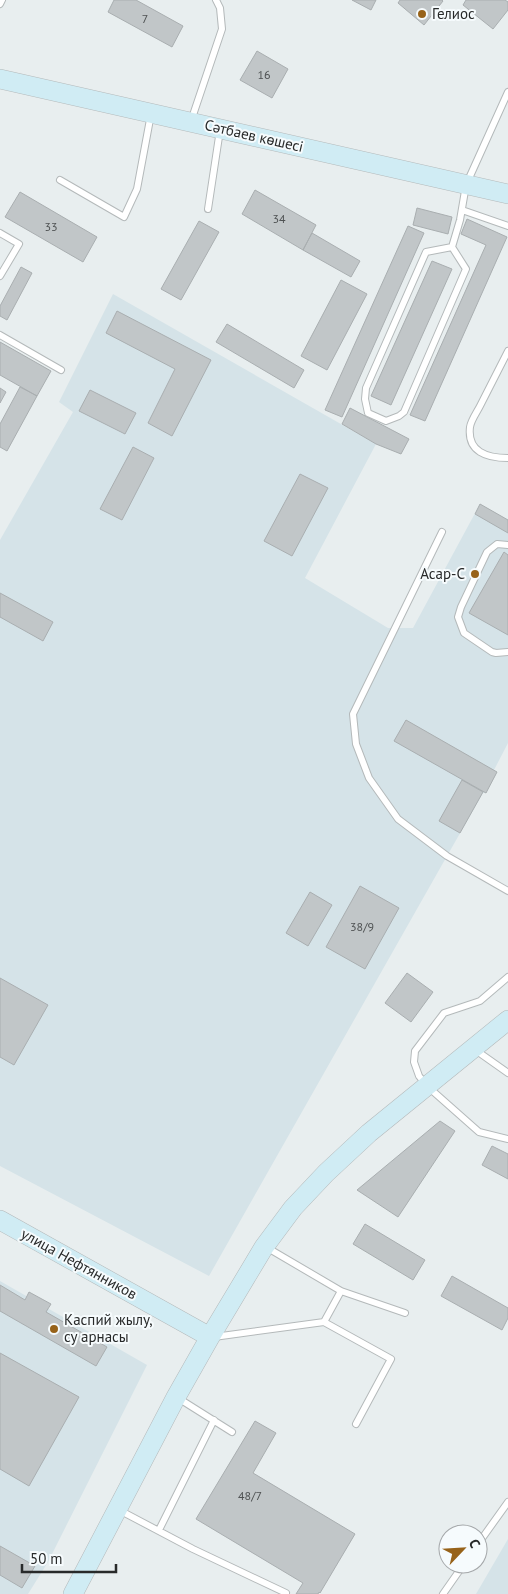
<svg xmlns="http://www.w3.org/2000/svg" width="508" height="1594" viewBox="0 0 508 1594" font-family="'PT Sans',sans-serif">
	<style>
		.built { fill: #d5e3e8 }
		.building { fill: #c1c6c8; stroke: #a9aeb0 }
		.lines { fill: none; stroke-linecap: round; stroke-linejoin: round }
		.lane-casing { stroke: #b4b9ba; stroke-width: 8 }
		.secondary-casing { stroke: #b4b9ba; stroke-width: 20 }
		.lane { stroke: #fff; stroke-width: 6 }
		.secondary { stroke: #d0ecf4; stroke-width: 19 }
		.poi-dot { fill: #976219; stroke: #f6fbfd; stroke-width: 2 }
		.labels { text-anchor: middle; stroke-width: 4; stroke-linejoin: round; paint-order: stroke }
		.number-label { font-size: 12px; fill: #4e5152 }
		.poi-label { font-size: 15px; fill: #282a2a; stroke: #f6fbfd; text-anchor: start }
		.street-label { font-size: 15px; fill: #282a2a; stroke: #f6fbfd }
	</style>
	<rect width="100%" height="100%" fill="#e8eeef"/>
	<!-- built -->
	<path class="built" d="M 113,294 L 376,444 L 305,578 L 388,628 L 413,628 L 480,504 L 508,520 L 508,743 L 494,770 L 497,772 L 486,793 L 483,793 L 447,856 L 209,1276 L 0,1166 L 0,540 L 73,412 L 59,402 Z
		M 0,1281 L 147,1365 L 48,1562 L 28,1594 L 0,1594 Z
		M 508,1539 L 508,1594 L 476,1594 Z"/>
	<!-- building -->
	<path class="building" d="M 114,0 L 136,0 L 183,26 L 172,47 L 108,12 Z
		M 352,0 L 376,0 L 371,10 Z
		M 400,0 L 442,0 L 443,1 L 424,25 L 398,3 Z
		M 466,0 L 505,0 L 508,2 L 508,10 L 493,29 L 463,5 Z
		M 257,51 L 288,69 L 272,98 L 240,80 Z
		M 255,190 L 316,225 L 303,250 L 242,214 Z
		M 20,192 L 97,237 L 83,262 L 5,217 Z
		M 417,208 L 452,217 L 448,234 L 413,225 Z
		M 467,219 L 507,237 L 425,421 L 410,415 L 486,245 L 461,234 Z
		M 199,221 L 219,232 L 181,300 L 161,289 Z
		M 408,226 L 424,233 L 342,417 L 325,410 Z
		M 312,233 L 360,261 L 351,277 L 303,250 Z
		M 432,261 L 452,269 L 391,405 L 371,396 Z
		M 21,267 L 32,273 L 7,320 L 0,316 L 0,306 Z
		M 341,280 L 367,294 L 327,370 L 301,356 Z
		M 117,311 L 211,360 L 172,436 L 148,423 L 175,369 L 106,333 Z
		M 227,324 L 304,370 L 294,388 L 216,342 Z
		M 0,342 L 51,371 L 37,396 L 0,375 Z
		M 20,387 L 37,396 L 7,451 L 0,447 L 0,424 Z
		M 0,388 L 6,392 L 0,403 Z
		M 90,390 L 136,413 L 125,434 L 79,411 Z
		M 350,408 L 409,439 L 401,454 L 376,444 L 342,424 Z
		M 133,447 L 154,458 L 122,520 L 100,509 Z
		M 300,474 L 328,488 L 292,556 L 264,541 Z
		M 480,504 L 508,520 L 508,533 L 475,514 Z
		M 504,552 L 508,555 L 508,635 L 469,613 Z
		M 0,593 L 53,622 L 43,641 L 0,617 Z
		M 406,720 L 497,772 L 486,793 L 394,741 Z
		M 462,780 L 483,792 L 460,833 L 439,821 Z
		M 360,886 L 399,908 L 365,969 L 326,947 Z
		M 310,892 L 332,905 L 308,946 L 286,933 Z
		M 407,973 L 433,992 L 411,1022 L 385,1003 Z
		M 0,978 L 48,1005 L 14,1065 L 0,1057 Z
		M 440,1121 L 455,1131 L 398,1217 L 357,1190 Z
		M 492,1146 L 508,1154 L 508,1179 L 482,1165 Z
		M 365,1224 L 425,1260 L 413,1280 L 353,1244 Z
		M 452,1276 L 508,1308 L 508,1318 L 502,1330 L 441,1296 Z
		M 0,1285 L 25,1300 L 29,1292 L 51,1304 L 46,1312 L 107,1347 L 96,1366 L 0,1311 Z
		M 0,1353 L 79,1397 L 29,1486 L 0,1469 Z
		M 255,1421 L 276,1433 L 253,1473 L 355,1534 L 320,1593 L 319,1592 L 318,1594 L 296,1594 L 303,1583 L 196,1519 Z
		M 0,1546 L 35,1566 L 22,1588 L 0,1575 Z"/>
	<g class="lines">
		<defs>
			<path id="lane" d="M 0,4 L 2,0
				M 191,121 L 222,29 L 220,8 L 216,0
				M 60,180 L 124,217 L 137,189 L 151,114
				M 208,209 L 220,130
				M 462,210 L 508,226
				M 0,233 L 19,244 L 0,276
				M 452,247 L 426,252 L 366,388 L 365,399 L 368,413 L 386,421 L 399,416 L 404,412 L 466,269 L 452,247 L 460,220 L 466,185 L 508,92
				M 0,335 L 61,370
				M 508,351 C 499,369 489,388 480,406 C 477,412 471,420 470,427 C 467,452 487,458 508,458
				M 442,532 L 353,714 L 356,744 L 369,778 L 398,819 L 447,856 L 508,891
				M 508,545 L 497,544 L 487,552 L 461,607 L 458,617 L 464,633 L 492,652 L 496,653 L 508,652
				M 508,977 L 480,1001 L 444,1013 L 415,1051 L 414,1062 L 419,1076 L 427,1086 L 479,1132 L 508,1139
				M 474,1049 L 508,1073
				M 266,1247 L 341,1291 L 405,1313
				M 324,1322 L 341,1291
				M 214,1337 L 324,1322 L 391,1359 L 356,1424
				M 178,1398 L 232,1432
				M 119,1510 L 193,1549 L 286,1593
				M 159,1530 L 214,1420
				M 478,1544 L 508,1502
				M 443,1594 L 464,1564"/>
			<path id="secondary" d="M 0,79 L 508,194
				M 0,1220 L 210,1337
				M 73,1594 L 176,1397 L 210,1337 L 264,1247 L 293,1208 L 326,1173 L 369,1133 L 508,1020"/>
		</defs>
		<!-- lane casing -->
		<use href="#lane" class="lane-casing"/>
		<!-- secondary casing -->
		<use href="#secondary" class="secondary-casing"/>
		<!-- lane -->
		<use href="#lane" class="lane"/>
		<!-- secondary -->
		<use href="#secondary" class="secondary"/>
	</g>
	<!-- markers -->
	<g class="poi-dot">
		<circle cx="422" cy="14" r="5"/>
		<circle cx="475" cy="574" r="5"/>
		<circle cx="54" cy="1329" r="5"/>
	</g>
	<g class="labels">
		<!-- number labels -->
		<g class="number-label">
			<text x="145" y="23">7</text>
			<text x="264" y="79">16</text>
			<text x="279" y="223">34</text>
			<text x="51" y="231">33</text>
			<text x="362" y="931">38/9</text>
			<text x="250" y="1500">48/7</text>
		</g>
		<!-- poi labels -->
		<g class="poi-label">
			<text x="432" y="19">Гелиос</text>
			<text x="465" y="579" text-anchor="end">Асар-С</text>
			<text x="64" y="1325">Каспий жылу,<tspan x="64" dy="17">су арнасы</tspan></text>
		</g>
		<!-- street labels -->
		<g class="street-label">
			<text transform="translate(254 136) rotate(13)" y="5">Сәтбаев көшесі</text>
			<text transform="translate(79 1264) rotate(29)" y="5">улица Нефтянников</text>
		</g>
	</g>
	<!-- north arrow -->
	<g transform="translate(463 1549) rotate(65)"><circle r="24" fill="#f6fbfd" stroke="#a4a7a9"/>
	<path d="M0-4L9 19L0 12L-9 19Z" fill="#976219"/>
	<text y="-8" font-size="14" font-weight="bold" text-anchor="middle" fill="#282a2a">С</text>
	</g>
	<!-- scale -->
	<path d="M22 1564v8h94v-8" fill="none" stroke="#282a2a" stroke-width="2.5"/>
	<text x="30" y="1564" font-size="15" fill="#282a2a" stroke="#f6fbfd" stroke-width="4" paint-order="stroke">50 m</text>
</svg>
